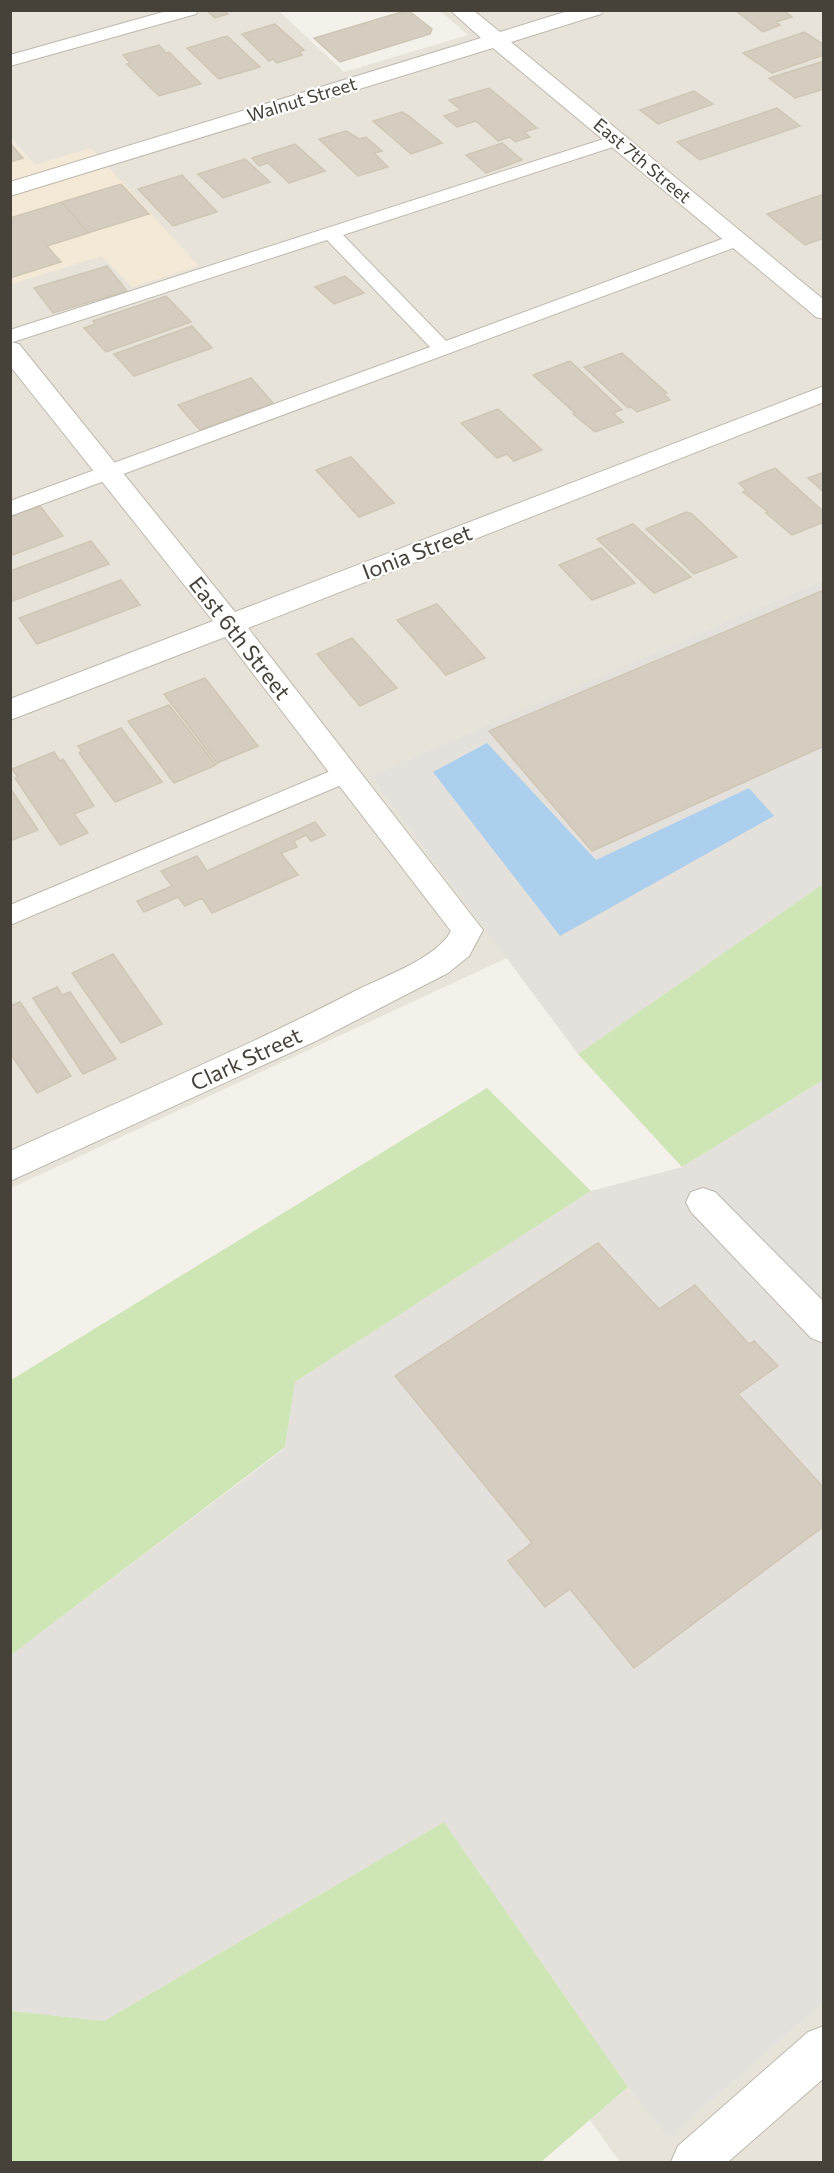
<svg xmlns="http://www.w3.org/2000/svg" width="834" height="2173" viewBox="0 0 834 2173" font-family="Commissioner,sans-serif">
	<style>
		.residential { fill: #e7e3d9 }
		.commercial { fill: #f4e9d7 }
		.industrial { fill: #e4e0db }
		.green { fill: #cee5b6 }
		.water { fill: #abcfec }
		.building { fill: #d5cdc0; stroke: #cfc6b4; stroke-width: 1.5 }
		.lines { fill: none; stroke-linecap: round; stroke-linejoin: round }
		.lane-casing { stroke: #bfb9ad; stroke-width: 2 }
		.street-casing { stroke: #bfb9ad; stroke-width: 2 }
		.lane { fill: #fff; fill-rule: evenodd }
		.street { fill: #fff; fill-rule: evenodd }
		.labels { text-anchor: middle; stroke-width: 4.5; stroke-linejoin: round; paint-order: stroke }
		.far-street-label { font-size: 18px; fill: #474239; stroke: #fff }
		.street-label { font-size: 22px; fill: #474239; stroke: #fff }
	</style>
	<rect width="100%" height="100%" fill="#f4f1ea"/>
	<!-- residential -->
	<path class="residential" d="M 11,11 L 285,11 L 280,12 L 344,72 L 468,35 L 440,11 L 823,11 L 823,580 L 372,776 L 507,958 L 11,1188 L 11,284 L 102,255 L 35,165 L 11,138 Z
		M 823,2003 L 823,2162 L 620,2162 L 590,2120 L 628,2087 L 670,2137 Z"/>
	<!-- commercial -->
	<path class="commercial" d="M 10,138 L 35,165 L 91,148 L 199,266 L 132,287 L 102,256 L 11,284 Z"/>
	<!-- industrial -->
	<path class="industrial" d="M 823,580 L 823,884 L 578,1054 L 371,776 Z
		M 823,1080 L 823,2003 L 669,2138 L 628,2087 L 444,1822 L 104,2021 L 11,2011 L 11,1655 L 285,1448 L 295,1382 L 591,1191 L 682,1167 Z"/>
	<!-- green -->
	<path class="green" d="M 823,884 L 823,1080 L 682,1167 L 578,1054 Z
		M 487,1088 L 591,1191 L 295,1382 L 285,1447 L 11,1655 L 11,1380 Z
		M 444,1822 L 628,2087 L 541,2162 L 11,2162 L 11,2011 L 104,2021 Z"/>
	<!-- water -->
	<path class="water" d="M 487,743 L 596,860 L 749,788 L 774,816 L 560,936 L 433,772 Z"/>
	<!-- building -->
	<path class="building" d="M 224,10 L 228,14 L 215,18 L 207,11 Z
		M 408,10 L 432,29 L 430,34 L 340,62 L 314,38 Z
		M 735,10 L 783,10 L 792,17 L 776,22 L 780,25 L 763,32 Z
		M 275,24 L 304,50 L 299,52 L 302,55 L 277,63 L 273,59 L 269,61 L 242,34 Z
		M 804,32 L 824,45 L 824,55 L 772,73 L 743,53 Z
		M 227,36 L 260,67 L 219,79 L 187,48 Z
		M 159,45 L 166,53 L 169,52 L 201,84 L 159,96 L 127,64 L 130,63 L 123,55 Z
		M 824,61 L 824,89 L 795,98 L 769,78 Z
		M 489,88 L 537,128 L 524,132 L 530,137 L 515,142 L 510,137 L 498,141 L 476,121 L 457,127 L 444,116 L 461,110 L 449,100 Z
		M 694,91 L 713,104 L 658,124 L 640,110 Z
		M 777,108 L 800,126 L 700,160 L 677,142 Z
		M 402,112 L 409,116 L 442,143 L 411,154 L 373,121 Z
		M 346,131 L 359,139 L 366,137 L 382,151 L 374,153 L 388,167 L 358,176 L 319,139 Z
		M 10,143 L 23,158 L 10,162 Z
		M 502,143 L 522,160 L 486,173 L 466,155 Z
		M 295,144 L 325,171 L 289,183 L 268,163 L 259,166 L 252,158 Z
		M 245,159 L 270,182 L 223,198 L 198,174 Z
		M 182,175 L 217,212 L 173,226 L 138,189 Z
		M 121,184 L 149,214 L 88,233 L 62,202 Z
		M 824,194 L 824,238 L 805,245 L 767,214 Z
		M 62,202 L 88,233 L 47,246 L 61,262 L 10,278 L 10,218 Z
		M 107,266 L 127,291 L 53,313 L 34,288 Z
		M 345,276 L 364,293 L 334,304 L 315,287 Z
		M 166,296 L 191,322 L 106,352 L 84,328 L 95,324 L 93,321 Z
		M 192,326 L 212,348 L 134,376 L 114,354 Z
		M 622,353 L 667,393 L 664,394 L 670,400 L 637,412 L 631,407 L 628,408 L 584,367 Z
		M 570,361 L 622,410 L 613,413 L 623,422 L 595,432 L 573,414 L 575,413 L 533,375 Z
		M 251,378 L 273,403 L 200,430 L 178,405 Z
		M 498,409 L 542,450 L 514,461 L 507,454 L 497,458 L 461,423 Z
		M 351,457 L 394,503 L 359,517 L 316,470 Z
		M 775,468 L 824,512 L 824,522 L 792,535 L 766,513 L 768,512 L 743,492 L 746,490 L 739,483 Z
		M 824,472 L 824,492 L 808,478 Z
		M 40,506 L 63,536 L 10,556 L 10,517 Z
		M 686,512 L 692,514 L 737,557 L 694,574 L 646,529 Z
		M 633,524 L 691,577 L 654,593 L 597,539 Z
		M 91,541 L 109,564 L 10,602 L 10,571 Z
		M 601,548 L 635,583 L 592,600 L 559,565 Z
		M 121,580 L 140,605 L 37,644 L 19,618 Z
		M 824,590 L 824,746 L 592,851 L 489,731 Z
		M 437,604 L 485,658 L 446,675 L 397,620 Z
		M 352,638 L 397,688 L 360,706 L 317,654 Z
		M 205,678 L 258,746 L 217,763 L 164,694 Z
		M 169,705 L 216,765 L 174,783 L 128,721 Z
		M 121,728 L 162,782 L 115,802 L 79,753 L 82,751 L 78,746 Z
		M 54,752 L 60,761 L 63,759 L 94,806 L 74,814 L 88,833 L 60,845 L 15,778 L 18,777 L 12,769 Z
		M 10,788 L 38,830 L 10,841 Z
		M 315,822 L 325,835 L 311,841 L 306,835 L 294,841 L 297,847 L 281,853 L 298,875 L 212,913 L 202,898 L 185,906 L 178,897 L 144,912 L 137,901 L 172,886 L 161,871 L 197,856 L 207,871 Z
		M 113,954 L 162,1024 L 121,1043 L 72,973 Z
		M 57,987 L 62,995 L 70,992 L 116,1059 L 83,1074 L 33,998 Z
		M 20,1002 L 71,1076 L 37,1093 L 10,1053 L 10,1006 Z
		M 598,1243 L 659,1309 L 695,1285 L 749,1344 L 754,1341 L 778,1366 L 738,1394 L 824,1488 L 824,1526 L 634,1668 L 570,1589 L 545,1607 L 508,1561 L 532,1543 L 395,1376 Z"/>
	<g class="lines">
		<defs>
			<path id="lane" d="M 170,10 L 198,10 L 196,14 L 10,66 L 10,55 Z
				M 616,135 L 622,136 L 625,140 L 622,144 L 343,235 L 446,341 L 730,236 L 744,236 L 746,240 L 744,244 L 10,516 L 10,501 L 430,347 L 327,240 L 10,343 L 10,330 Z
				M 345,765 L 353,768 L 357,774 L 353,780 L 10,925 L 10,905 Z"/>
			<path id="street" d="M 450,10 L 473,10 L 500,32 L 571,10 L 604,10 L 601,14 L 511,42 L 824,300 L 824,319 L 816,317 L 493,48 L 10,196 L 10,182 L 481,38 Z
				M 10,342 L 19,344 L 235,612 L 824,386 L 824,402 L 248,628 L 483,930 L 469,956 L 448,973 L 316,1041 L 10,1181 L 10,1151 C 127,1098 245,1048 359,989 C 385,976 437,958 451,931 L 225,637 L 10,720 L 10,699 L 213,621 L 10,366 Z
				M 703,1188 L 715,1192 L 824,1302 L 824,1343 L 811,1338 L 691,1212 L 686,1202 L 691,1192 Z
				M 824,2026 L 824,2078 L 728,2162 L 671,2162 L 678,2146 L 808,2032 Z"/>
		</defs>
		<!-- lane casing -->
		<use href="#lane" class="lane-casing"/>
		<!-- street casing -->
		<use href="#street" class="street-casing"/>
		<!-- lane -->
		<use href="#lane" class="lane"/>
		<!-- street -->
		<use href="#street" class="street"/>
	</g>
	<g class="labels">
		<!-- far-street labels -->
		<g class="far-street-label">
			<text transform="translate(302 100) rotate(-17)" y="6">Walnut Street</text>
			<text transform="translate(642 161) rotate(40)" y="6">East 7th Street</text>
		</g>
		<!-- street labels -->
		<g class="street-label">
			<text transform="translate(417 552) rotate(-21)" y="8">Ionia Street</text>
			<text transform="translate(240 638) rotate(52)" y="8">East 6th Street</text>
			<text transform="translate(246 1059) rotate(-25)" y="8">Clark Street</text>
		</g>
	</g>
	<!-- border -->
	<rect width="834" height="2173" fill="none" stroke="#474239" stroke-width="24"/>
</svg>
